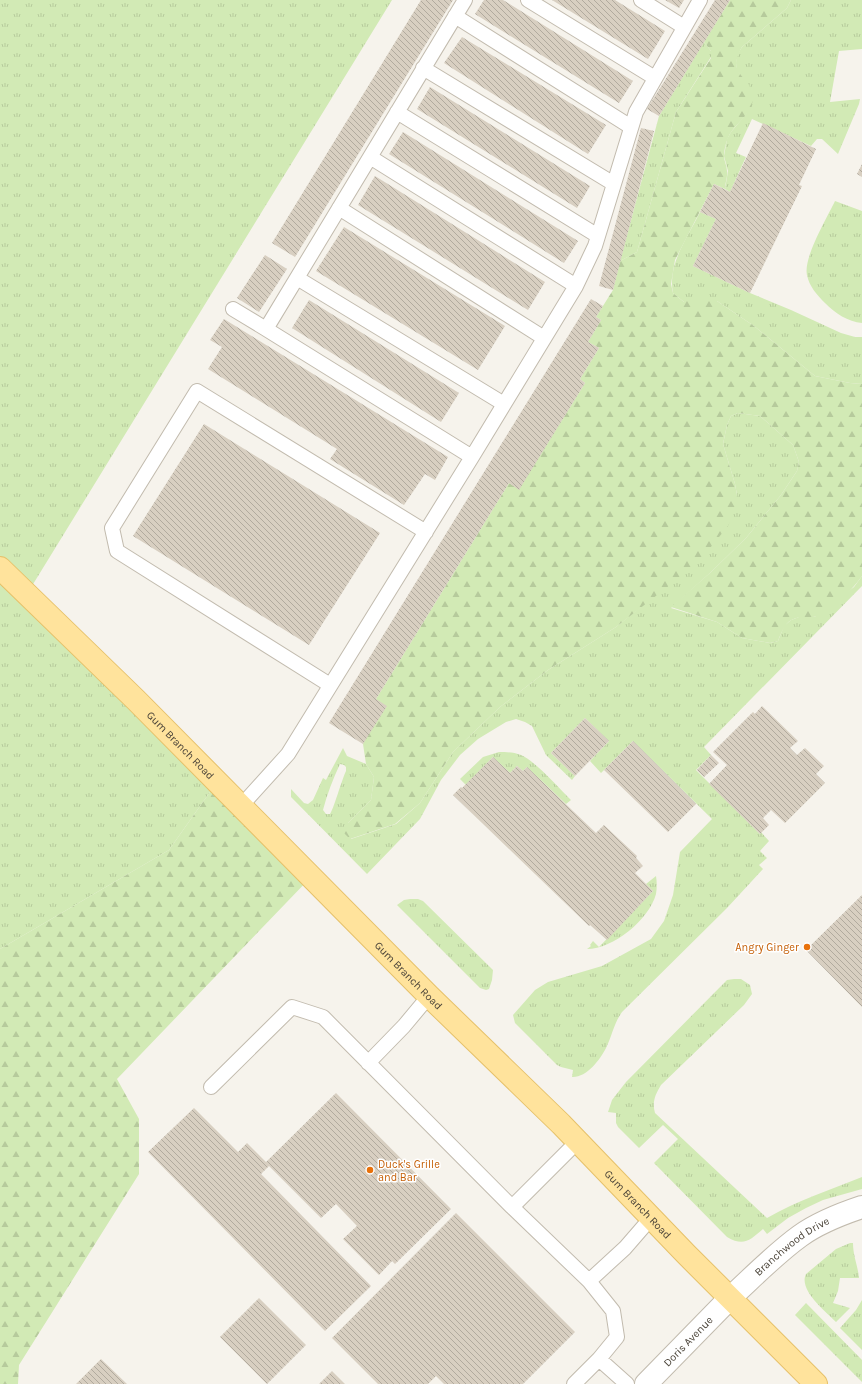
<svg xmlns="http://www.w3.org/2000/svg" width="862" height="1384" viewBox="0 0 862 1384" font-family="Karla,sans-serif">
	<style>
		.grass { fill: url(#grass-tufts); fill-rule: evenodd }
		.forest { fill: url(#forest-firs) }
		.building { fill: url(#building-back-hatch) }
		.lines { fill: none; stroke-linecap: round; stroke-linejoin: round }
		.service-casing { stroke: #c2bbae; stroke-width: 16 }
		.minor-casing { stroke: #c2bbae; stroke-width: 24 }
		.tertiary-casing { stroke: #c2bbae; stroke-width: 24 }
		.primary-casing { stroke: #e6c16a; stroke-width: 24 }
		.service { stroke: #fff; stroke-width: 14 }
		.minor { stroke: #fff; stroke-width: 22 }
		.tertiary { stroke: #fff; stroke-width: 22 }
		.primary { stroke: #ffe39c; stroke-width: 22 }
		.food-dot { fill: #e8710a; stroke: #fff; stroke-width: 1.5 }
		.labels { text-anchor: middle; stroke-width: 3; stroke-linejoin: round; paint-order: stroke }
		.street-label { font-size: 11px; fill: #4b4439; stroke: #fff }
		.food-label { font-size: 11px; fill: #c56008; stroke: #fff; text-anchor: end }
	</style>
	<defs>
		<pattern id="grass-tufts" width="24" height="20" patternUnits="userSpaceOnUse"><rect width="24" height="20" fill="#d2eab5"/><path d="M3 7l-1-3M5 7V3M7 7l1-3M15 17l-1-3M17 17v-4M19 17l1-3" fill="none" stroke="#b6ca9c"/></pattern>
		<pattern id="forest-firs" width="22" height="20" patternUnits="userSpaceOnUse"><rect width="22" height="20" fill="#d2eab5"/><path d="M5 1l3.5 6h-7zM16 11l3.5 6h-7z" fill="#b6ca9c"/></pattern>
		<pattern id="building-back-hatch" width="6" height="6" patternUnits="userSpaceOnUse"><rect width="6" height="6" fill="#d8cfc1"/><path d="M-1 5l2 2M0 0l6 6M5-1l2 2" fill="none" stroke="#b1aa9e"/></pattern>
	</defs>
	<rect width="100%" height="100%" fill="#f6f3ec"/>
	<!-- grass -->
	<path class="grass" d="M 0,0 L 392,0 L 27,594 L 217,782 L 169,850 L 0,949 Z
		M 791,0 L 862,0 L 862,49 L 839,51 L 830,102 L 860,99 L 859,104 L 838,154 L 822,139 L 817,139 L 811,146 L 752,119 L 736,153 L 746,157 L 730,192 L 725,189 L 728,171 L 724,156 L 727,139 L 731,132 L 747,113 L 742,77 L 737,71 L 736,63 L 737,55 L 742,47 L 787,8 Z
		M 704,42 L 711,51 L 711,57 L 676,112 L 637,252 L 620,261 L 659,116 Z
		M 835,201 L 862,211 L 862,323 C 848,322 835,313 825,303 C 817,295 809,286 807,275 C 803,258 827,218 835,201 Z
		M 700,212 L 716,219 L 693,266 L 750,293 L 791,310 L 841,333 L 855,337 L 862,337 L 862,384 L 850,383 L 815,376 L 754,326 L 717,301 L 684,302 L 673,293 C 667,264 688,237 700,212 Z
		M 738,413 L 760,416 L 793,445 L 799,462 L 797,471 L 781,495 L 746,538 L 711,572 L 671,608 L 717,622 L 742,638 L 770,643 L 778,641 L 784,626 L 791,620 L 799,617 L 815,617 L 854,587 L 862,576 L 862,586 L 704,747 L 711,755 L 696,770 L 760,834 L 761,832 L 769,841 L 760,851 L 767,858 L 759,865 L 763,869 L 727,908 L 622,1012 C 614,1023 612,1036 606,1048 C 600,1060 586,1078 572,1077 L 573,1070 L 561,1067 L 557,1065 L 515,1023 L 513,1015 L 535,990 L 548,982 L 602,966 L 651,939 L 664,921 L 673,895 L 680,852 L 712,819 L 633,741 L 601,773 L 590,761 L 609,741 L 585,718 L 551,753 L 575,776 L 572,780 L 546,755 L 532,726 L 525,722 L 516,719 L 506,722 L 478,739 L 460,755 L 441,780 L 420,819 L 367,874 L 291,797 L 291,789 L 304,803 L 308,804 L 313,800 L 323,778 L 326,780 L 343,748 L 347,756 L 366,764 L 374,777 L 371,800 L 348,823 L 351,839 L 396,824 L 420,803 L 453,752 L 500,707 L 548,670 L 616,627 L 652,598 L 737,495 L 735,484 L 723,444 L 727,425 L 731,416 ZM 340,764 L 344,765 L 346,767 L 346,771 C 342,779 333,811 330,814 L 326,814 L 323,810 C 327,794 333,779 340,764 Z
		M 499,752 C 506,752 514,752 521,755 C 535,761 559,788 571,800 L 566,804 L 527,767 L 523,771 L 517,766 L 510,773 L 493,757 L 466,785 L 460,779 L 483,757 Z
		M 656,876 C 657,882 657,888 656,894 C 649,920 613,949 587,949 L 591,946 L 590,945 L 593,941 L 599,947 L 653,891 L 646,884 Z
		M 410,899 L 418,899 L 423,901 L 493,970 L 492,980 L 489,989 L 486,990 L 480,988 L 397,905 L 404,900 Z
		M 734,979 L 741,979 L 750,985 L 752,994 L 744,1005 L 661,1085 C 655,1095 652,1102 655,1113 L 767,1218 C 796,1201 830,1190 862,1177 L 862,1189 L 823,1200 L 806,1208 L 788,1218 L 767,1234 L 763,1229 C 750,1240 744,1247 727,1237 L 654,1163 L 678,1139 L 663,1125 L 639,1148 L 618,1127 L 616,1123 L 616,1113 L 608,1112 L 612,1100 L 626,1082 L 727,980 Z
		M 850,1243 L 853,1243 C 853,1256 858,1266 859,1278 L 840,1278 L 838,1291 L 833,1303 L 850,1308 L 836,1322 C 826,1312 798,1290 806,1274 L 836,1249 Z
		M 862,1300 L 862,1350 L 840,1328 L 856,1310 Z
		M 806,1303 L 862,1360 L 862,1382 L 795,1315 Z"/>
	<!-- forest -->
	<path class="forest" d="M 730,0 L 791,0 L 787,8 L 742,47 C 725,77 752,75 753,97 C 753,115 734,123 728,138 C 726,142 724,151 724,156 C 724,161 727,166 727,171 C 728,176 725,183 725,189 L 714,184 L 675,260 L 671,284 L 673,293 L 684,302 L 692,298 L 717,301 L 754,326 L 815,376 L 850,383 L 862,384 L 862,576 C 856,585 834,609 824,614 C 820,617 814,617 809,617 C 789,616 785,623 778,641 L 770,643 L 742,638 L 717,622 L 671,607 L 711,572 L 746,538 L 781,495 L 797,471 L 799,462 L 793,445 L 760,416 L 738,413 L 731,416 L 727,425 L 723,444 L 735,484 L 737,495 L 735,510 L 728,526 L 697,564 L 616,627 L 548,670 L 500,707 L 453,752 L 420,803 L 395,824 L 350,839 L 344,833 L 348,823 L 371,800 L 374,777 L 366,764 L 363,744 L 376,699 L 509,483 L 519,489 L 585,383 L 580,379 L 599,348 L 588,342 L 601,320 L 596,317 L 613,290 L 620,261 L 637,252 L 676,112 L 711,58 L 711,51 L 704,42 Z
		M 217,782 L 311,877 L 117,1079 L 139,1119 L 139,1174 L 19,1365 L 18,1384 L 0,1384 L 0,949 L 169,850 Z"/>
	<!-- building -->
	<path class="building" d="M 421,0 L 453,0 L 295,257 L 272,243 Z
		M 484,0 L 503,0 L 633,81 L 619,103 L 475,14 Z
		M 552,0 L 615,0 L 665,31 L 648,59 Z
		M 665,0 L 684,0 L 679,8 Z
		M 715,0 L 730,0 L 659,116 L 647,109 Z
		M 462,37 L 606,125 L 588,154 L 444,63 Z
		M 430,87 L 590,186 L 577,208 L 417,109 Z
		M 763,123 L 816,149 L 799,185 L 802,186 L 750,293 L 693,266 L 716,219 L 700,212 L 714,184 L 730,192 Z
		M 641,128 L 654,131 L 613,290 L 599,286 Z
		M 403,132 L 578,241 L 564,263 L 389,154 Z
		M 862,164 L 862,177 L 857,174 Z
		M 375,176 L 545,282 L 528,310 L 358,205 Z
		M 344,227 L 505,326 L 478,370 L 316,271 Z
		M 265,255 L 287,269 L 259,312 L 237,298 Z
		M 591,299 L 603,306 L 596,317 L 601,320 L 588,342 L 599,348 L 580,379 L 585,383 L 519,490 L 509,483 L 376,699 L 387,706 L 363,744 L 329,723 Z
		M 309,300 L 459,393 L 441,422 L 292,328 Z
		M 224,319 L 448,457 L 435,480 L 425,474 L 404,505 L 330,459 L 337,449 L 208,369 L 222,347 L 210,340 Z
		M 204,424 L 380,533 L 309,645 L 133,536 Z
		M 762,706 L 798,741 L 790,748 L 797,755 L 805,748 L 824,766 L 816,774 L 825,783 L 785,823 L 771,810 L 763,818 L 769,825 L 760,834 L 709,784 L 727,765 L 713,752 L 753,712 L 755,714 Z
		M 585,718 L 609,741 L 575,776 L 551,753 Z
		M 633,741 L 696,804 L 668,832 L 604,770 Z
		M 711,755 L 719,763 L 704,777 L 697,770 Z
		M 493,757 L 510,773 L 517,766 L 523,771 L 527,767 L 596,833 L 604,825 L 637,856 L 636,858 L 643,866 L 635,873 L 653,891 L 607,940 L 590,925 L 589,926 L 453,795 L 461,787 L 462,788 Z
		M 862,895 L 862,1007 L 806,950 Z
		M 336,1093 L 451,1209 L 395,1264 L 392,1261 L 379,1275 L 343,1239 L 357,1226 L 336,1204 L 321,1218 L 269,1166 L 261,1174 L 371,1286 L 325,1331 L 148,1152 L 194,1108 L 238,1152 L 247,1143 L 266,1162 Z
		M 456,1213 L 575,1332 L 523,1384 L 444,1384 L 436,1376 L 428,1384 L 378,1384 L 332,1338 Z
		M 259,1298 L 306,1345 L 267,1384 L 220,1337 Z
		M 101,1359 L 127,1384 L 76,1384 Z
		M 332,1371 L 345,1384 L 319,1384 Z"/>
	<g class="lines">
		<defs>
			<path id="service" d="M 465,0 L 266,329 L 472,457
				M 528,0 L 655,78
				M 641,0 L 684,27
				M 455,16 L 631,127
				M 423,68 L 614,184
				M 397,112 L 598,236
				M 370,157 L 576,286
				M 339,208 L 544,338
				M 297,278 L 504,404
				M 233,309 L 266,329
				M 330,685 L 117,551 L 112,528 L 197,391 L 426,532
				M 241,806 L 288,754 L 472,457 L 576,286 L 595,246 L 636,112 L 700,0
				M 368,1063 L 404,1026 L 429,996
				M 211,1087 L 292,1007 L 323,1017 L 512,1207 L 589,1281 L 613,1311 L 617,1337 L 599,1359 L 574,1384
				M 512,1207 L 578,1141
				M 589,1281 L 625,1248 L 651,1218
				M 599,1359 L 627,1384"/>
			<g id="minor">
				<path id="s1" d="M 730,1298 C 753,1277 775,1254 800,1236 C 818,1223 841,1214 862,1207"/>
			</g>
			<g id="tertiary">
				<path id="s2" d="M 646,1384 L 730,1298"/>
			</g>
			<g id="primary">
				<path id="s3" d="M 0,568 L 136,700 L 429,996 L 561,1124 L 686,1254 L 816,1384"/>
			</g>
		</defs>
		<!-- service casing -->
		<use href="#service" class="service-casing"/>
		<!-- minor casing -->
		<use href="#minor" class="minor-casing"/>
		<!-- tertiary casing -->
		<use href="#tertiary" class="tertiary-casing"/>
		<!-- primary casing -->
		<use href="#primary" class="primary-casing"/>
		<!-- service -->
		<use href="#service" class="service"/>
		<!-- minor -->
		<use href="#minor" class="minor"/>
		<!-- tertiary -->
		<use href="#tertiary" class="tertiary"/>
		<!-- primary -->
		<use href="#primary" class="primary"/>
	</g>
	<!-- markers -->
	<g class="food-dot">
		<circle cx="807" cy="947" r="4"/>
		<circle cx="370" cy="1170" r="4"/>
	</g>
	<g class="labels">
		<!-- street labels -->
		<g class="street-label">
			<text dy="4" stroke="none"><textPath href="#s3" startOffset="253">Gum Branch Road</textPath></text>
			<text dy="4" stroke="none"><textPath href="#s3" startOffset="577">Gum Branch Road</textPath></text>
			<text dy="4" stroke="none"><textPath href="#s3" startOffset="901">Gum Branch Road</textPath></text>
			<text dy="4" stroke="none"><textPath href="#s1" startOffset="81">Branchwood Drive</textPath></text>
			<text dy="4" stroke="none"><textPath href="#s2" startOffset="60">Doris Avenue</textPath></text>
		</g>
		<!-- food labels -->
		<g class="food-label">
			<text x="799" y="951">Angry Ginger</text>
			<text x="378" y="1168" text-anchor="start">Duck's Grille<tspan x="378" dy="13">and Bar</tspan></text>
		</g>
	</g>
</svg>
